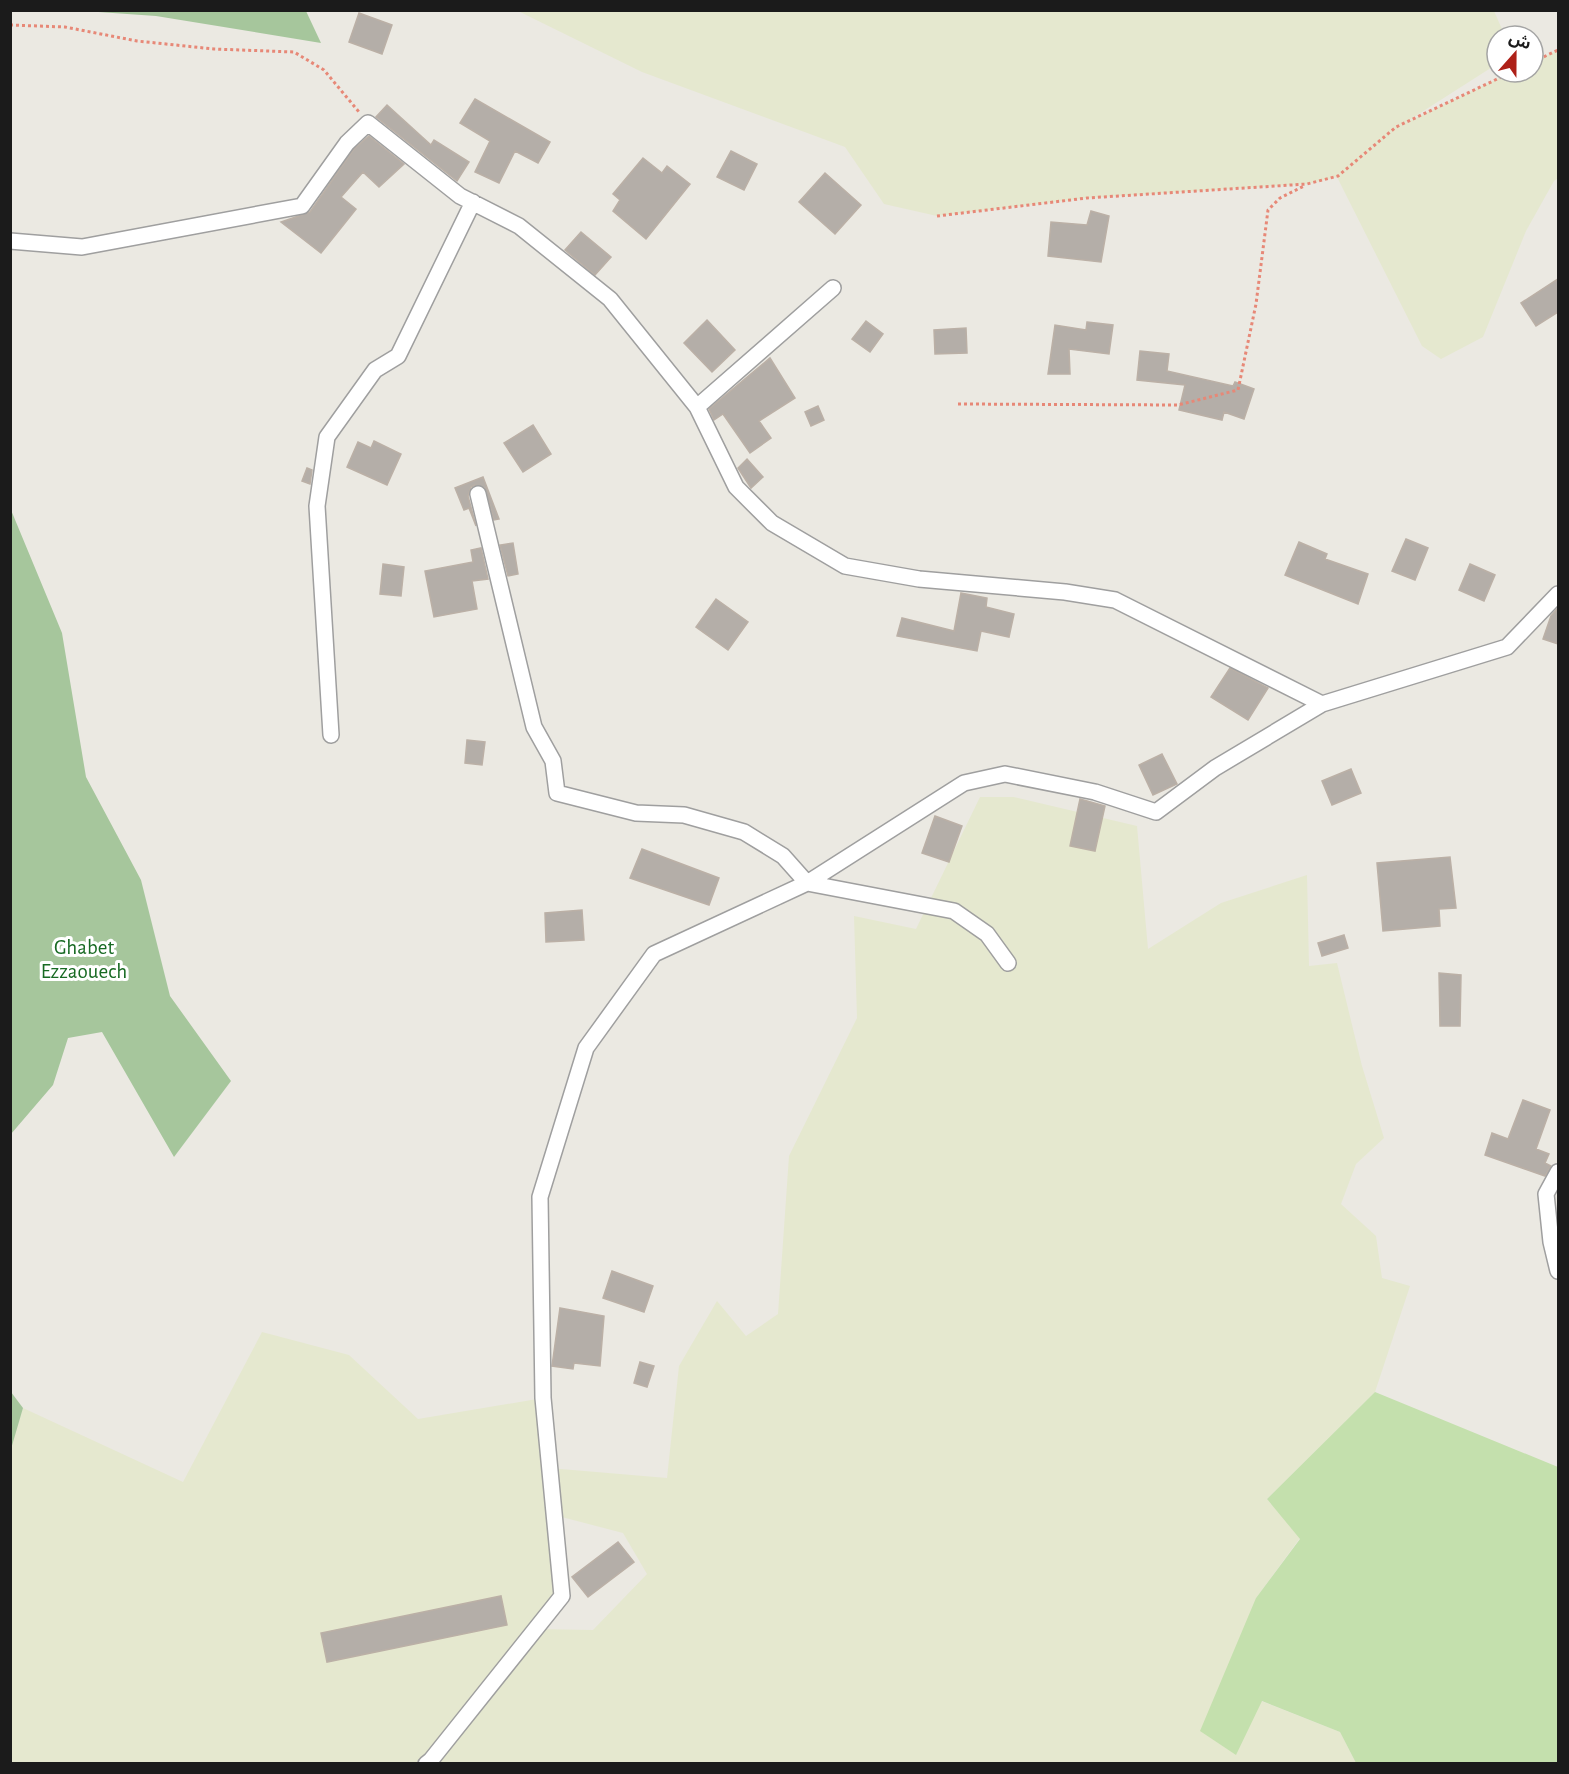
<svg xmlns="http://www.w3.org/2000/svg" width="1569" height="1774" viewBox="0 0 1569 1774" font-family="'Alegreya Sans','Noto Sans Arabic',sans-serif">
	<style>
		.farmland { fill: #e5e8cf; fill-rule: evenodd }
		.grass { fill: #c4e0ad }
		.forest { fill: #a6c69c }
		.building { fill: #b4aea8; stroke: #bbb0a6; stroke-width: 1.5 }
		.lines { fill: none; stroke-linecap: round; stroke-linejoin: round }
		.street-casing { stroke: #9f9f9f; stroke-width: 18 }
		.path { stroke: #e78877; stroke-width: 3; stroke-dasharray: 3 3; stroke-linecap: butt }
		.street { stroke: #fff; stroke-width: 15 }
		.labels { text-anchor: middle; stroke-width: 6; stroke-linejoin: round; paint-order: stroke }
		.park-label { font-size: 21px; fill: #186a23; stroke: #fff }
	</style>
	<rect width="100%" height="100%" fill="#ebe9e2"/>
	<!-- farmland -->
	<path class="farmland" d="M 518,11 L 1494,11 L 1505,36 L 1497,36 L 1497,64 L 1403,124 L 1512,72 L 1533,72 L 1533,62 L 1558,50 L 1558,178 L 1554,181 L 1526,231 L 1483,337 L 1441,359 L 1422,346 L 1337,177 L 1307,184 L 1087,198 L 937,216 L 884,204 L 845,147 L 642,72 Z
		M 980,797 L 1014,797 L 1137,826 L 1148,949 L 1221,903 L 1307,875 L 1309,966 L 1337,963 L 1362,1066 L 1384,1138 L 1356,1164 L 1341,1204 L 1376,1236 L 1382,1278 L 1410,1286 L 1375,1392 L 1267,1499 L 1300,1538 L 1256,1598 L 1261,1701 L 1340,1732 L 1356,1763 L 11,1764 L 10,1449 L 23,1408 L 183,1482 L 262,1332 L 349,1355 L 418,1419 L 543,1398 L 549,1468 L 667,1478 L 679,1366 L 717,1301 L 746,1336 L 778,1314 L 789,1156 L 857,1018 L 854,916 L 916,929 ZM 554,1515 L 623,1533 L 647,1574 L 593,1630 L 536,1629 L 562,1596 Z"/>
	<!-- grass -->
	<path class="grass" d="M 1375,1392 L 1558,1467 L 1558,1763 L 1356,1763 L 1340,1732 L 1262,1701 L 1236,1755 L 1200,1731 L 1256,1598 L 1300,1539 L 1267,1499 Z"/>
	<!-- forest -->
	<path class="forest" d="M 84,11 L 306,11 L 321,43 L 156,16 Z
		M 11,510 L 62,633 L 86,777 L 141,880 L 170,996 L 231,1081 L 174,1157 L 102,1032 L 68,1038 L 53,1085 L 11,1134 Z
		M 11,1392 L 23,1408 L 11,1449 Z"/>
	<!-- building -->
	<path class="building" d="M 359,13 L 392,25 L 382,54 L 349,42 Z
		M 475,99 L 550,142 L 538,163 L 515,151 L 499,183 L 475,172 L 490,141 L 460,123 Z
		M 387,105 L 431,145 L 434,140 L 469,162 L 457,181 L 376,117 Z
		M 369,136 L 404,164 L 379,187 L 363,172 L 341,197 L 356,209 L 321,253 L 281,222 L 310,212 L 354,149 Z
		M 731,151 L 757,164 L 744,190 L 717,177 Z
		M 643,158 L 662,173 L 667,166 L 690,184 L 646,239 L 613,211 L 620,200 L 613,194 Z
		M 825,173 L 861,205 L 835,234 L 799,202 Z
		M 1091,211 L 1109,216 L 1101,262 L 1048,256 L 1051,222 L 1087,225 Z
		M 581,232 L 611,257 L 595,275 L 565,250 Z
		M 1558,279 L 1558,312 L 1536,326 L 1521,303 Z
		M 707,320 L 735,350 L 712,372 L 684,343 Z
		M 866,321 L 883,334 L 870,352 L 852,339 Z
		M 1087,322 L 1113,325 L 1109,354 L 1069,349 L 1070,374 L 1048,374 L 1055,325 L 1086,330 Z
		M 966,328 L 967,353 L 935,354 L 934,330 Z
		M 1140,351 L 1169,354 L 1167,371 L 1233,386 L 1235,382 L 1254,389 L 1244,419 L 1224,412 L 1222,420 L 1179,410 L 1185,385 L 1137,380 Z
		M 770,358 L 795,398 L 759,421 L 771,438 L 750,453 L 723,414 L 714,420 L 709,409 Z
		M 818,406 L 824,420 L 811,426 L 805,412 Z
		M 533,425 L 551,454 L 523,472 L 504,443 Z
		M 374,441 L 401,454 L 387,485 L 347,467 L 358,442 L 371,448 Z
		M 747,459 L 763,477 L 751,488 L 738,468 Z
		M 307,468 L 312,470 L 310,484 L 302,481 Z
		M 483,477 L 499,519 L 494,520 L 485,488 L 475,485 L 471,487 L 468,496 L 476,526 L 469,508 L 464,510 L 455,488 Z
		M 1406,539 L 1428,548 L 1415,580 L 1392,571 Z
		M 1299,542 L 1327,554 L 1325,559 L 1368,574 L 1358,604 L 1285,575 Z
		M 513,543 L 518,574 L 508,576 L 500,545 Z
		M 481,548 L 488,579 L 472,581 L 477,609 L 434,617 L 425,571 L 473,562 L 471,550 Z
		M 383,564 L 404,567 L 401,596 L 380,594 Z
		M 1470,564 L 1495,575 L 1484,601 L 1459,590 Z
		M 961,593 L 987,598 L 986,607 L 1014,614 L 1009,637 L 981,631 L 977,651 L 897,636 L 902,618 L 954,631 Z
		M 716,599 L 748,622 L 728,650 L 696,627 Z
		M 1558,608 L 1558,644 L 1543,639 L 1551,616 Z
		M 1230,668 L 1268,688 L 1248,720 L 1211,697 Z
		M 467,740 L 485,742 L 482,765 L 465,763 Z
		M 1162,754 L 1177,784 L 1153,795 L 1139,765 Z
		M 1351,769 L 1361,793 L 1332,805 L 1322,781 Z
		M 1080,799 L 1105,806 L 1095,851 L 1070,846 Z
		M 935,816 L 962,826 L 949,862 L 922,853 Z
		M 642,849 L 719,878 L 709,905 L 630,878 Z
		M 1450,857 L 1456,908 L 1439,909 L 1440,926 L 1383,931 L 1377,863 Z
		M 582,910 L 584,940 L 546,942 L 545,913 Z
		M 1344,935 L 1348,948 L 1322,956 L 1318,943 Z
		M 1439,973 L 1461,975 L 1460,1026 L 1440,1026 Z
		M 1523,1100 L 1550,1110 L 1536,1149 L 1549,1154 L 1545,1163 L 1551,1166 L 1545,1176 L 1485,1155 L 1492,1133 L 1508,1139 Z
		M 612,1271 L 653,1286 L 644,1312 L 603,1298 Z
		M 560,1308 L 604,1316 L 600,1366 L 574,1363 L 573,1369 L 552,1366 Z
		M 640,1362 L 654,1366 L 647,1387 L 634,1383 Z
		M 618,1542 L 634,1562 L 588,1597 L 572,1577 Z
		M 501,1596 L 507,1625 L 327,1662 L 321,1633 Z"/>
	<g class="lines">
		<defs>
			<path id="street" d="M 10,241 L 82,247 L 302,206 L 347,143 L 368,123 L 460,196 L 519,226 L 610,299 L 697,407 L 736,487 L 772,523 L 845,566 L 919,579 L 1065,592 L 1115,600 L 1322,704
				M 697,407 L 833,288
				M 478,494 L 534,727 L 553,761 L 557,793 L 636,813 L 684,815 L 744,832 L 783,856 L 807,883 L 954,911 L 987,934 L 1008,963
				M 331,735 L 317,506 L 327,437 L 375,370 L 398,356 L 473,202
				M 1558,1172 L 1546,1194 L 1551,1242 L 1558,1271
				M 426,1764 L 431,1760 L 562,1596 L 543,1398 L 540,1197 L 586,1048 L 654,954 L 807,883 L 964,783 L 1005,774 L 1095,792 L 1156,812 L 1215,768 L 1322,704 L 1507,647 L 1558,594"/>
		</defs>
		<!-- street casing -->
		<use href="#street" class="street-casing"/>
		<!-- path -->
		<path class="path" d="M 10,25 L 65,27 L 137,41 L 214,49 L 294,52 L 324,70 L 359,112
			M 1533,62 L 1558,50
			M 937,216 L 1087,198 L 1307,184 L 1338,176 L 1396,127 L 1512,72
			M 958,404 L 1178,405 L 1238,390 L 1256,304 L 1268,210 L 1280,198 L 1304,186"/>
		<!-- street -->
		<use href="#street" class="street"/>
	</g>
	<g class="labels">
		<!-- park labels -->
		<g class="park-label">
			<text x="84" y="954">Ghabet<tspan x="84" dy="24">Ezzaouech</tspan></text>
		</g>
	</g>
	<!-- border -->
	<rect width="1569" height="1774" fill="none" stroke="#1b1b1b" stroke-width="24"/>
	<!-- north arrow -->
	<g transform="translate(1515 54) rotate(21)"><circle r="28" fill="#ffffff" stroke="#a4a4a4" stroke-width="1.5"/>
	<path d="M0-4.5L10 22L0 15L-10 22Z" fill="#ae2018"/>
	<text y="-9" font-size="16" font-weight="bold" text-anchor="middle" fill="#1b1b1b">ش</text>
	</g>
</svg>
